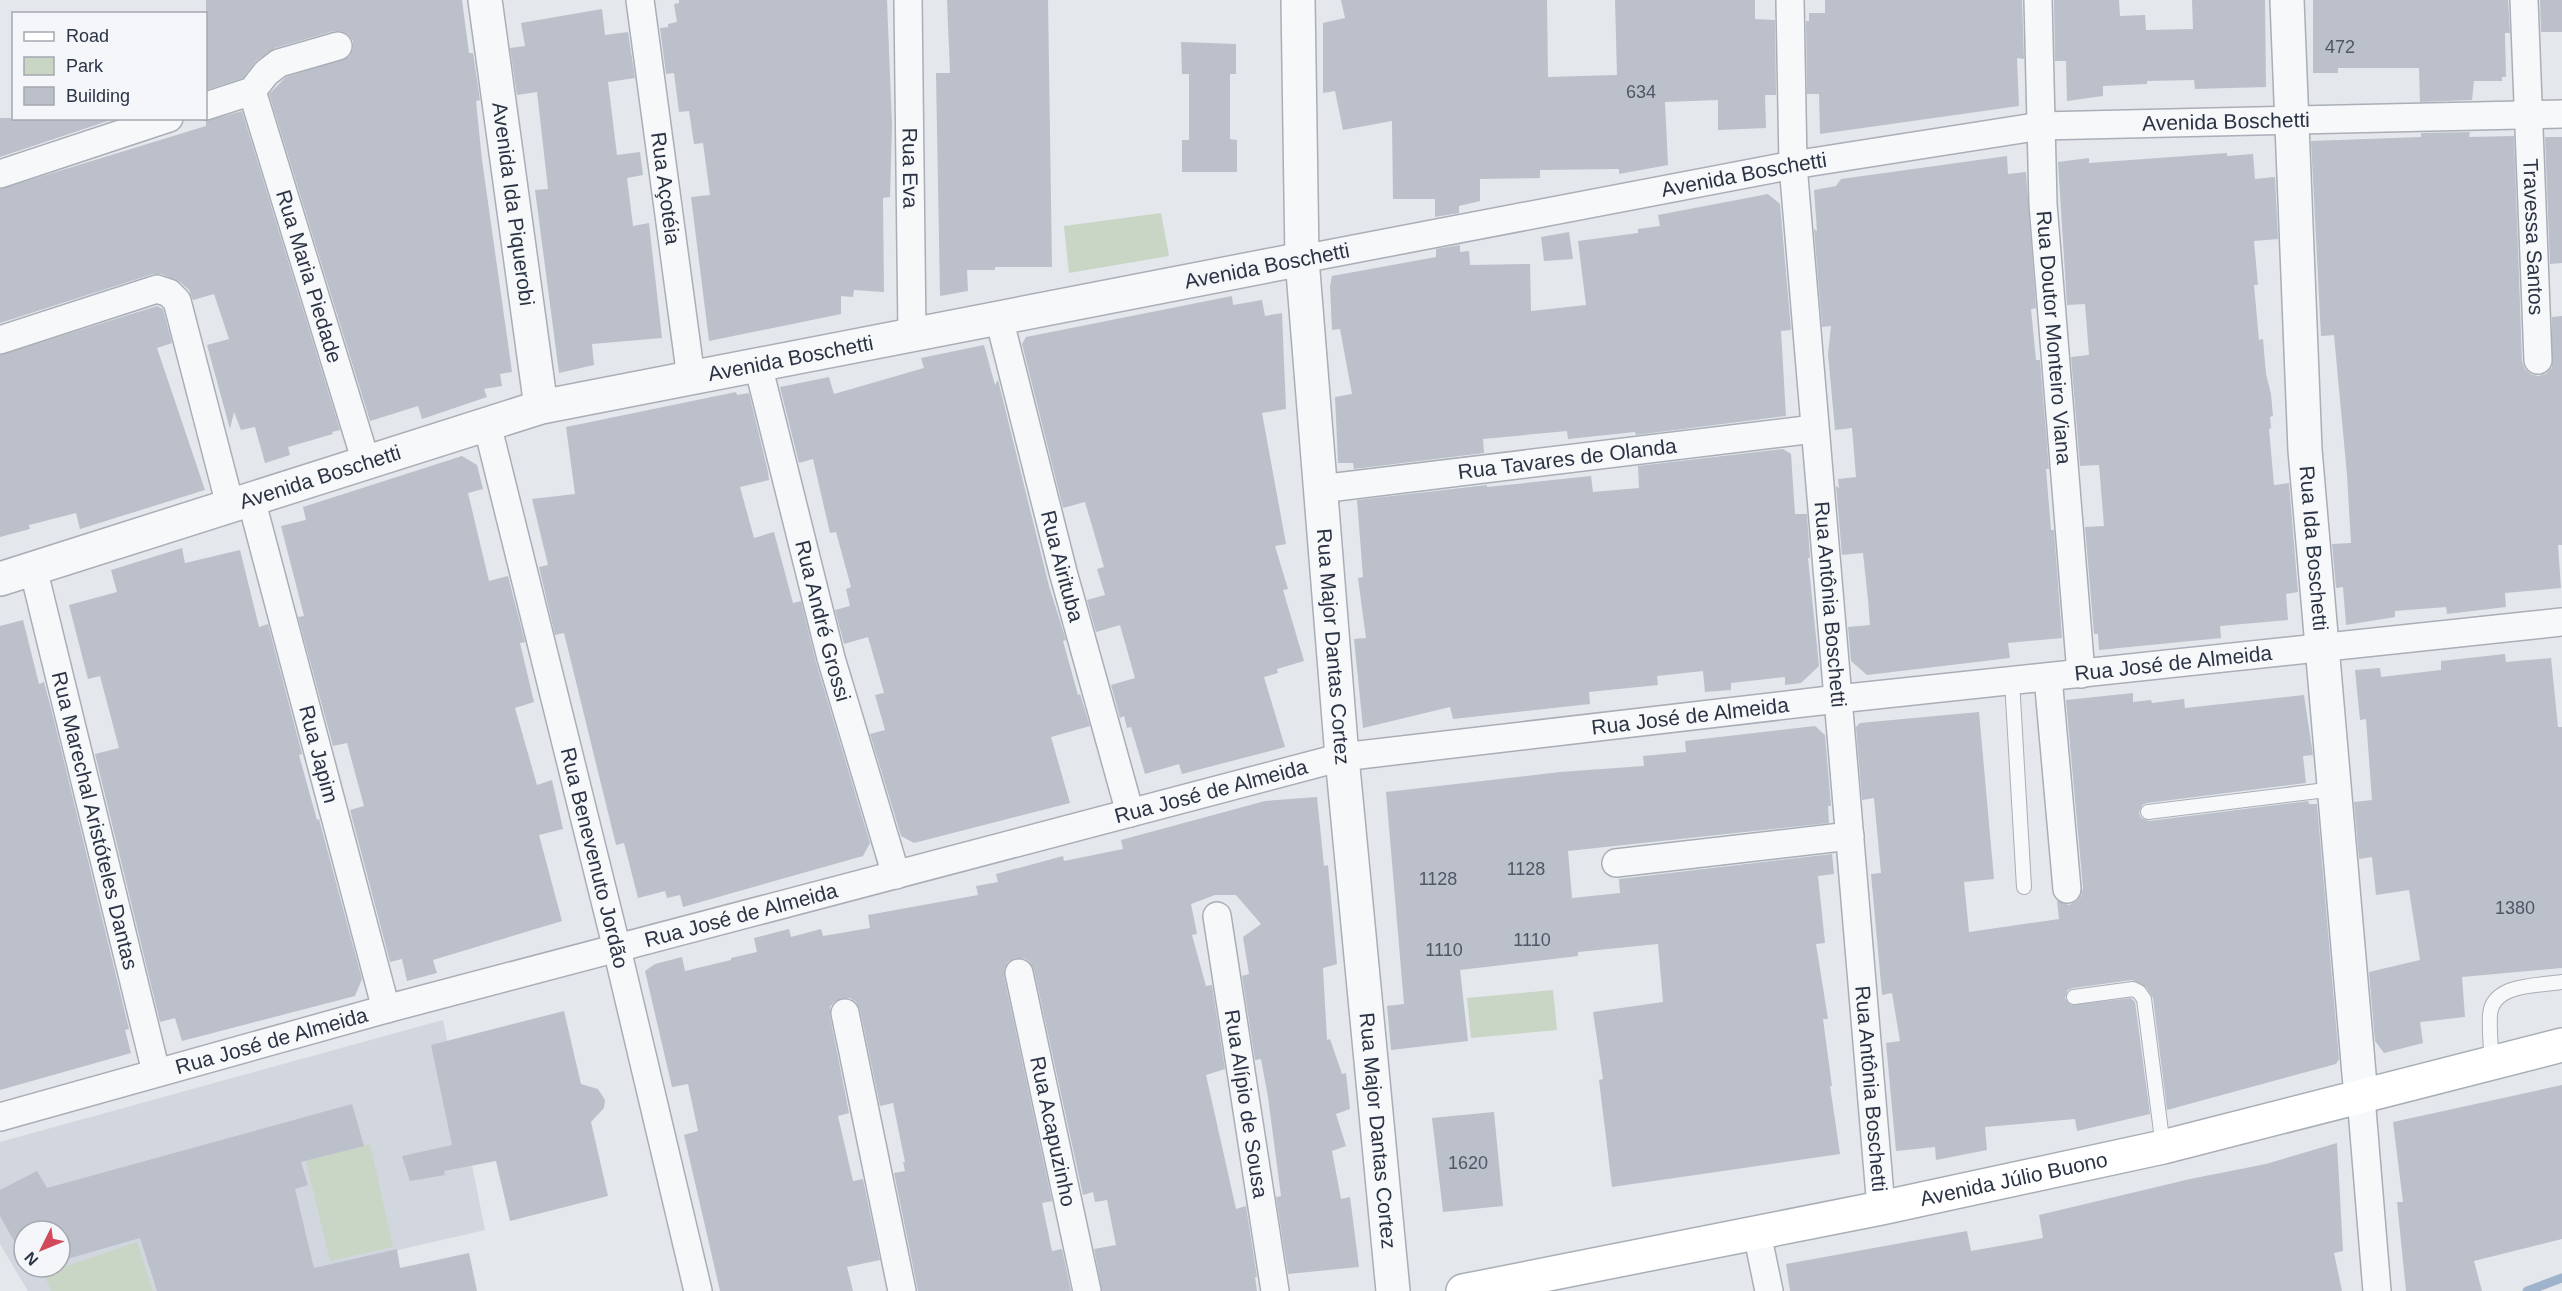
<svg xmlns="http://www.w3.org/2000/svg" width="2562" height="1291" viewBox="0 0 2562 1291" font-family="Helvetica,sans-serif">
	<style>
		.built { fill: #d2d6de; fill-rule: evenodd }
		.green { fill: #c9d6c5 }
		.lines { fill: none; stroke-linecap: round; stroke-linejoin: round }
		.stream { stroke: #9fb4cc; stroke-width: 9 }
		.building { fill: #bbc0ca }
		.service-casing { stroke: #a9aeb7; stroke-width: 16 }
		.minor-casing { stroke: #a9aeb7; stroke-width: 30 }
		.tertiary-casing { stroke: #a9aeb7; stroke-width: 36 }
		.secondary-casing { stroke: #a9aeb7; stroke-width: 36 }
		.service { stroke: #f7f8fa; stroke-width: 14 }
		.minor { stroke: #f7f8fa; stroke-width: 27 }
		.tertiary { stroke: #f7f8fa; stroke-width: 33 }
		.secondary { stroke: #fff; stroke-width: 33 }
		.labels { text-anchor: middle; stroke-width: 5; stroke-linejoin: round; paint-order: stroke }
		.number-label { font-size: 18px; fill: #4f5766 }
		.street-label { font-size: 21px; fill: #2b3445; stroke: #f4f6f9 }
	</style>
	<rect width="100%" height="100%" fill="#e4e7ec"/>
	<!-- built -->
	<path class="built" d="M 443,1020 L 485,1230 L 220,1291 L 28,1291 L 0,1244 L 0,1142 ZM 24,1231 L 60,1231 L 60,1267 L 24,1267 Z"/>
	<!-- green -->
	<path class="green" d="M 1161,213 L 1169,256 L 1069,273 L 1064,226 Z
		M 1553,990 L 1557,1030 L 1471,1038 L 1467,998 Z
		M 370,1144 L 393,1247 L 330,1261 L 306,1161 Z
		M 137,1242 L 153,1291 L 51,1291 L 44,1274 Z"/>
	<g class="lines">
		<!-- stream -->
		<path class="stream" d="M 2527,1291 L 2562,1278"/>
	</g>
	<!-- building -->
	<path class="building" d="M 206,0 L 462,0 L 469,53 L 473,53 L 480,100 L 476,101 L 482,160 L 512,372 L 500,374 L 502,386 L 484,389 L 487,397 L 422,419 L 418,406 L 370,421 L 269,94 L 286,77 L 349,57 L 353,49 L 353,41 L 348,34 L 341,31 L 334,31 L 275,48 L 256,61 L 243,78 L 206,90 Z
		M 679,0 L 887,0 L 892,125 L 890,197 L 883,198 L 884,292 L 854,290 L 853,297 L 841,296 L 841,314 L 709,341 L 691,197 L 710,195 L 703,143 L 694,144 L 689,111 L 679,112 L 674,73 L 666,74 L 660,28 L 668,27 L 668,24 L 677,22 L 674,4 L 679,3 Z
		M 947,0 L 1048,0 L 1052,267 L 995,267 L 995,270 L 967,270 L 968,291 L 940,296 L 936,73 L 950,73 Z
		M 1341,0 L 1547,0 L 1548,77 L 1617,75 L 1615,0 L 1755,0 L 1755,19 L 1775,20 L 1776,95 L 1765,95 L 1766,128 L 1718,130 L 1718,100 L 1665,102 L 1668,165 L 1619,174 L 1619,169 L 1540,170 L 1540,178 L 1480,179 L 1480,201 L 1459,206 L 1459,213 L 1435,217 L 1435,199 L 1393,199 L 1392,121 L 1343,130 L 1335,91 L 1323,93 L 1323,23 L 1345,18 Z
		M 1825,0 L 2022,0 L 2024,59 L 2017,58 L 2019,106 L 1820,134 L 1819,94 L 1807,94 L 1806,21 L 1809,21 L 1809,13 L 1825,13 Z
		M 2054,0 L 2119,0 L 2120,16 L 2145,15 L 2146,30 L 2193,29 L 2192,0 L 2265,0 L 2266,87 L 2195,89 L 2194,80 L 2147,81 L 2147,84 L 2103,86 L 2103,96 L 2067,101 L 2066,61 L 2055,61 Z
		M 2313,0 L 2508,0 L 2510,33 L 2505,33 L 2506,77 L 2502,77 L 2502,81 L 2474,81 L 2472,100 L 2420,102 L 2419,68 L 2338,68 L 2338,73 L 2313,73 Z
		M 2540,0 L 2562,0 L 2562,32 L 2541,32 Z
		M 602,9 L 605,35 L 628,32 L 635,78 L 608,82 L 617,155 L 640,152 L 643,175 L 627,178 L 633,226 L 649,223 L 662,338 L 592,344 L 594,365 L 559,373 L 535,190 L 548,189 L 537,92 L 517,95 L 510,48 L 525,46 L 521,23 Z
		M 1181,42 L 1236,44 L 1236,74 L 1230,74 L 1230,139 L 1237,140 L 1237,172 L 1182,172 L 1182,140 L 1189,140 L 1189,74 L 1182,74 Z
		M 242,111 L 340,430 L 332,432 L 333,434 L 288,447 L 290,455 L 265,463 L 255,427 L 241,430 L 234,412 L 230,429 L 207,345 L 229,339 L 214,294 L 193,300 L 189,290 L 180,282 L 162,274 L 153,274 L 0,323 L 0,189 L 206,126 L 206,121 Z
		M 0,118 L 117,118 L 0,157 Z
		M 2470,132 L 2469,137 L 2514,136 L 2522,361 L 2525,369 L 2531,374 L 2538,376 L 2546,374 L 2552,367 L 2552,317 L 2562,316 L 2562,545 L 2558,545 L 2561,588 L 2505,593 L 2506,607 L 2447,614 L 2446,607 L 2395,611 L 2395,617 L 2346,625 L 2343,587 L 2336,588 L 2332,544 L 2351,543 L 2347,475 L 2334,335 L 2321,336 L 2311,141 L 2421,137 L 2421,133 Z
		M 2545,137 L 2562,137 L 2562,263 L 2550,264 Z
		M 2227,153 L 2227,156 L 2253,154 L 2255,179 L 2275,177 L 2278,239 L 2254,241 L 2258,285 L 2254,285 L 2259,340 L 2263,339 L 2266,374 L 2271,394 L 2273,416 L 2270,417 L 2271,428 L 2269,429 L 2274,485 L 2289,483 L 2298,592 L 2286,594 L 2288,620 L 2220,626 L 2221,638 L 2099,650 L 2098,634 L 2094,634 L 2085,527 L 2104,526 L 2099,465 L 2080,466 L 2071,357 L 2089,355 L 2085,304 L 2067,305 L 2058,162 L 2089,158 L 2089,163 Z
		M 2007,156 L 2008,174 L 2026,172 L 2036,308 L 2031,309 L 2036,360 L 2040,360 L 2049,469 L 2046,469 L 2051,530 L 2054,530 L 2062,638 L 2008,643 L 2010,658 L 1867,675 L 1851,661 L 1848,627 L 1870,625 L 1868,600 L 1863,553 L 1842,555 L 1836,486 L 1839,488 L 1838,479 L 1856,477 L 1852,428 L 1835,430 L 1828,354 L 1831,326 L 1822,327 L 1814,229 L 1817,231 L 1814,190 L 1836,186 L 1841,179 Z
		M 1768,194 L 1780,204 L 1791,330 L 1781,331 L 1786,416 L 1636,435 L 1635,432 L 1568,439 L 1567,431 L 1483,439 L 1484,453 L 1354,469 L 1353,463 L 1338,463 L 1335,397 L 1352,394 L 1340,329 L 1332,330 L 1330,286 L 1332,276 L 1436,257 L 1436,249 L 1460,245 L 1460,252 L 1469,251 L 1470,265 L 1530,264 L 1531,311 L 1586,305 L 1578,241 L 1638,233 L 1638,229 L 1660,226 L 1658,215 Z
		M 1569,232 L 1573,259 L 1544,261 L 1541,237 Z
		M 1232,296 L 1233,305 L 1262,300 L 1265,316 L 1282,313 L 1286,409 L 1262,413 L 1286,544 L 1275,546 L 1288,589 L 1283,590 L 1304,661 L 1277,669 L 1278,673 L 1264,677 L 1285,747 L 1182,774 L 1179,764 L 1145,774 L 1131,727 L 1127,728 L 1124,716 L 1120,718 L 1111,685 L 1135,678 L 1120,625 L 1096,632 L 1087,600 L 1105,595 L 1097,569 L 1104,567 L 1085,502 L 1063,508 L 1022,344 L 1026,337 Z
		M 157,306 L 163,309 L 172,343 L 157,348 L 205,490 L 80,529 L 76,513 L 29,525 L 30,529 L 0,537 L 0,355 Z
		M 984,345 L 995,385 L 998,380 L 1049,586 L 1066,640 L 1063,641 L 1078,695 L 1080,694 L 1090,726 L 1051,737 L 1070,803 L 914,843 L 901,836 L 870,734 L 885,730 L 875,695 L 884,693 L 868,637 L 844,644 L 835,610 L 850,606 L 846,589 L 851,587 L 836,532 L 830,533 L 813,459 L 799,463 L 780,387 L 829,377 L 834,394 L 924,368 L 921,358 Z
		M 736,392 L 737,395 L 749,393 L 768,472 L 769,480 L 740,487 L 754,538 L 774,532 L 793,603 L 801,601 L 816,662 L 870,843 L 863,856 L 683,907 L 680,895 L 667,898 L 665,891 L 638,898 L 624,843 L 616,845 L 564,633 L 555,635 L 539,567 L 548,565 L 532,499 L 575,494 L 566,427 Z
		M 1783,449 L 1791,454 L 1795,514 L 1807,514 L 1810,558 L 1808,558 L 1819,666 L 1801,683 L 1785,685 L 1785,677 L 1731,683 L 1731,690 L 1705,692 L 1703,671 L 1657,676 L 1658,685 L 1589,692 L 1590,704 L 1453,719 L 1450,707 L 1363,728 L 1354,639 L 1366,638 L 1358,578 L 1363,577 L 1357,500 L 1487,485 L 1487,487 L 1591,476 L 1593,492 L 1639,488 L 1638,466 Z
		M 462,456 L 477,465 L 483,489 L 468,493 L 489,581 L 508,576 L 525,642 L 520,643 L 534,702 L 515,708 L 537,785 L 552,780 L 563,829 L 539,835 L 562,921 L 433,960 L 437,973 L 407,981 L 402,959 L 390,962 L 350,810 L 364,806 L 347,743 L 333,746 L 298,617 L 304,616 L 281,526 L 306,520 L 303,507 Z
		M 182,548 L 185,563 L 240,550 L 259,627 L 268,624 L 302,754 L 299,755 L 317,820 L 319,819 L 362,979 L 355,996 L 182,1041 L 175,1018 L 160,1022 L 95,754 L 119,748 L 100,676 L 88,679 L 69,605 L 117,592 L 111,570 Z
		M 23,620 L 39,684 L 44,682 L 54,720 L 129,1029 L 125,1030 L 131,1053 L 0,1090 L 0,626 Z
		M 2505,654 L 2506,662 L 2551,658 L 2558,727 L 2562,727 L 2562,968 L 2462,977 L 2465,1017 L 2420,1022 L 2423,1043 L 2384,1053 L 2375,1041 L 2369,972 L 2420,960 L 2409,890 L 2376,895 L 2372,857 L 2359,859 L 2354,802 L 2372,800 L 2366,719 L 2360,720 L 2355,670 L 2380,668 L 2381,677 L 2441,670 L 2441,661 Z
		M 2133,693 L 2133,702 L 2151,700 L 2152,703 L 2184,699 L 2185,708 L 2304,695 L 2313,755 L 2303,756 L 2306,783 L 2147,803 L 2142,805 L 2139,813 L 2141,818 L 2149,821 L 2308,801 L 2309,804 L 2317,804 L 2339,1059 L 2336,1064 L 2167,1110 L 2153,998 L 2146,987 L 2132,980 L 2073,988 L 2068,990 L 2065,998 L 2071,1005 L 2131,998 L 2135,1002 L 2150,1114 L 2077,1131 L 2075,1119 L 1985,1127 L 1987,1150 L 1936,1160 L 1935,1147 L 1896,1151 L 1886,1043 L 1900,1041 L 1892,993 L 1882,995 L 1871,874 L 1881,873 L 1874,798 L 1862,800 L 1856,727 L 1860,723 L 1979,712 L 1994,879 L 1964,882 L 1969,932 L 2059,919 L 2057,901 L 2069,905 L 2076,901 L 2081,896 L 2083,888 L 2066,700 Z
		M 1815,726 L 1825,735 L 1831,806 L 1828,806 L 1829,823 L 1568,851 L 1572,898 L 1620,893 L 1619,879 L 1832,854 L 1834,874 L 1818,876 L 1825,943 L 1816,944 L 1828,1019 L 1823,1019 L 1832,1086 L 1830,1086 L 1840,1154 L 1612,1187 L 1599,1080 L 1603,1079 L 1593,1012 L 1663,1002 L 1658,944 L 1578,952 L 1578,956 L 1460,970 L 1468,1041 L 1391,1050 L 1387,1006 L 1404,1004 L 1386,792 L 1560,772 L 1644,766 L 1643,756 L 1686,752 L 1685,741 Z
		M 1317,797 L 1324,866 L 1328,865 L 1337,964 L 1323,968 L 1327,1040 L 1330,1039 L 1342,1074 L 1346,1073 L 1350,1109 L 1336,1114 L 1346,1146 L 1332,1151 L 1341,1199 L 1350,1197 L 1359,1267 L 1288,1274 L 1276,1197 L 1281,1196 L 1268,1097 L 1261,1059 L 1255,1060 L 1242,976 L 1249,974 L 1243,937 L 1261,924 L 1236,895 L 1215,895 L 1191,904 L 1197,934 L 1192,935 L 1206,986 L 1212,985 L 1225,1069 L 1206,1075 L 1236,1209 L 1246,1206 L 1257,1277 L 1255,1277 L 1257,1291 L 1102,1291 L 1094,1249 L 1116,1245 L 1107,1200 L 1095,1202 L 1093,1192 L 1083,1195 L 1034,970 L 1030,962 L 1024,958 L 1016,958 L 1008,962 L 1004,969 L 1004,976 L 1052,1201 L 1042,1203 L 1052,1251 L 1062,1249 L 1071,1291 L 918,1291 L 894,1173 L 905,1171 L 903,1162 L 905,1162 L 893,1103 L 880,1106 L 860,1010 L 856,1002 L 850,998 L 842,998 L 834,1002 L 830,1007 L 830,1016 L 849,1113 L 838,1116 L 853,1181 L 863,1179 L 880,1260 L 847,1267 L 853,1291 L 720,1291 L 684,1135 L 698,1131 L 688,1084 L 672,1087 L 645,971 L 655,964 L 682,957 L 685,971 L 731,960 L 731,958 L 757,952 L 754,938 L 789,929 L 791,937 L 821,929 L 823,936 L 870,928 L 868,915 L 978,895 L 976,886 L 998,882 L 996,874 L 1063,856 L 1064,861 L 1123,849 L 1121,840 L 1265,801 Z
		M 564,1011 L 581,1084 L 598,1089 L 605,1100 L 604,1108 L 591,1122 L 608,1196 L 510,1221 L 496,1161 L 444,1171 L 445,1175 L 410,1181 L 402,1156 L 452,1145 L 431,1045 Z
		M 2562,1085 L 2562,1239 L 2474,1261 L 2482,1291 L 2406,1291 L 2397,1202 L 2403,1202 L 2393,1122 Z
		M 352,1104 L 364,1146 L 301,1162 L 308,1185 L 295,1189 L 314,1268 L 397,1249 L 400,1268 L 469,1253 L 477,1291 L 157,1291 L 140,1238 L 60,1261 L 60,1231 L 24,1231 L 24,1259 L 0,1216 L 0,1190 L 37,1171 L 47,1188 Z
		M 1494,1112 L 1503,1206 L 1443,1212 L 1432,1118 Z
		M 2337,1143 L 2343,1251 L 2334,1253 L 2342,1291 L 1790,1291 L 1786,1264 L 1967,1231 L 1971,1251 L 2043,1238 L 2039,1215 L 2190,1179 L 2266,1164 Z"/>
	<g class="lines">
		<defs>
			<path id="service" d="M 2012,681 L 2024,887
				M 2148,812 L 2334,789
				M 2074,997 L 2133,989 L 2139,992 L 2144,999 L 2163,1147
				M 2492,1063 C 2491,1047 2489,1031 2490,1015 C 2492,983 2539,986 2562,982"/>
			<g id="minor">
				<path id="s1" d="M 640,0 L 691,378"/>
				<path id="s2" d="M 908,0 L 912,335"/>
				<path id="s3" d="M 1790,0 L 1793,165 L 1881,1208"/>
				<path id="s4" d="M 2038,0 L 2043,204 L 2081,674"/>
				<path id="s5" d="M 2524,0 L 2538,360"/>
				<path id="s6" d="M 252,91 L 366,462"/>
				<path d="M 206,106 L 252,91 L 266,73 L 279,63 L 338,46"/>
				<path d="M 0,174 L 169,118"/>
				<path id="s7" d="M 1302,259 L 1793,165 L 2041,126 L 2562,114"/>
				<path id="s8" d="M 999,318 L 1063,572 L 1130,813"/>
				<path d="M 0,340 L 157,289 L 169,293 L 177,301 L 230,505"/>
				<path id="s9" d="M 758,365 L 831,658 L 896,875"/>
				<path id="s10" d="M 487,424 L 617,949 L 698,1291"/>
				<path id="s11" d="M 1320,489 L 1814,429"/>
				<path id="s12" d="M 251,499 L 386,1009"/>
				<path id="s13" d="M 33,568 L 156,1072"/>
				<path d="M 2048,677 L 2067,889"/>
				<path d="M 1616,863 L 1850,836"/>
				<path id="s14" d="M 1217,916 L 1275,1291"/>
				<path id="s15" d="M 1019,973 L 1087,1291"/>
				<path d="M 845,1013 L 902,1291"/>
				<path d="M 2361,1097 L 2377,1291"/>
				<path id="s16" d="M 0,1117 L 386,1009 L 1342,757 L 1838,699 L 2562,622"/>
				<path d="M 1757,1233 L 1769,1291"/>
			</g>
			<g id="tertiary">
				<path id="s17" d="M 485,0 L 541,407"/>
				<path id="s18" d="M 1298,0 L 1302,259 L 1342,757 L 1393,1291"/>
				<path id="s19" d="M 2287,0 L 2305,450 L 2361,1097"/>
				<path id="s20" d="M 0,579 L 541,407 L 1302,259"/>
			</g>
			<g id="secondary">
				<path id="s21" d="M 1463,1291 L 1881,1208 L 2163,1147 L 2562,1045"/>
			</g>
		</defs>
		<!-- service casing -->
		<use href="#service" class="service-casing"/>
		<!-- minor casing -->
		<use href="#minor" class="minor-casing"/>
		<!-- tertiary casing -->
		<use href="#tertiary" class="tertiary-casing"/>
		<!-- secondary casing -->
		<use href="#secondary" class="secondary-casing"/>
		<!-- service -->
		<use href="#service" class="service"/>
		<!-- minor -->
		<use href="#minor" class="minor"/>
		<!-- tertiary -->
		<use href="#tertiary" class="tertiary"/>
		<!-- secondary -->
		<use href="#secondary" class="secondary"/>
	</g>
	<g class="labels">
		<!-- number labels -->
		<g class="number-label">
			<text x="2340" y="53">472</text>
			<text x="1641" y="98">634</text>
			<text x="1526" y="875">1128</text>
			<text x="1438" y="885">1128</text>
			<text x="2515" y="914">1380</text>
			<text x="1532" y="946">1110</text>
			<text x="1444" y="956">1110</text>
			<text x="1468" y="1169">1620</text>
		</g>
		<!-- street labels -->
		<g class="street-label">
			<text dy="7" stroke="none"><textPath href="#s7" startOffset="936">Avenida Boschetti</textPath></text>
			<text dy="7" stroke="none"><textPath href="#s2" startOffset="168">Rua Eva</textPath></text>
			<text dy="7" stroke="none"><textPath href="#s7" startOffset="450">Avenida Boschetti</textPath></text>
			<text dy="7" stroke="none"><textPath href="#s1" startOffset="190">Rua Açotéia</textPath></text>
			<text dy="7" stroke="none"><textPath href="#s17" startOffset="206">Avenida Ida Piquerobi</textPath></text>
			<text dy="7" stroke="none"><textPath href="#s5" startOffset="237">Travessa Santos</textPath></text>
			<text transform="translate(1267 266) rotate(-11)" y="7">Avenida Boschetti</text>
			<text dy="7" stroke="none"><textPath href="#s6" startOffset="194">Rua Maria Piedade</textPath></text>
			<text dy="7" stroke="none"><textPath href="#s4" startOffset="338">Rua Doutor Monteiro Viana</textPath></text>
			<text dy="7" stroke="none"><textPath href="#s20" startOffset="822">Avenida Boschetti</textPath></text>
			<text dy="7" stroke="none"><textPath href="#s11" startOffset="249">Rua Tavares de Olanda</textPath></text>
			<text dy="7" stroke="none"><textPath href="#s20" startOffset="336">Avenida Boschetti</textPath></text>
			<text dy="7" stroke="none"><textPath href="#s19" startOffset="549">Rua Ida Boschetti</textPath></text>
			<text dy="7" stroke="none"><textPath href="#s8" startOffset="256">Rua Airituba</textPath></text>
			<text dy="7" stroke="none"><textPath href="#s3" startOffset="606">Rua Antônia Boschetti</textPath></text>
			<text dy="7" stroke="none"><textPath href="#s9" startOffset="264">Rua André Grossi</textPath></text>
			<text dy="7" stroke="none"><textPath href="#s18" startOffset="648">Rua Major Dantas Cortez</textPath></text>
			<text dy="7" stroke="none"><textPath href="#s16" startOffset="2226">Rua José de Almeida</textPath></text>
			<text dy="7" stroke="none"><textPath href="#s16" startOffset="1740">Rua José de Almeida</textPath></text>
			<text dy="7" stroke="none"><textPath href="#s12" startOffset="264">Rua Japim</textPath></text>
			<text dy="7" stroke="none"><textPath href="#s16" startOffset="1254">Rua José de Almeida</textPath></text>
			<text dy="7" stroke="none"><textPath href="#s13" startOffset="260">Rua Marechal Aristóteles Dantas</textPath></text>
			<text dy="7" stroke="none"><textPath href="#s10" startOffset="447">Rua Benevenuto Jordão</textPath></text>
			<text dy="7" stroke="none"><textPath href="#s16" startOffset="768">Rua José de Almeida</textPath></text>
			<text dy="7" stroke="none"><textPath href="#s16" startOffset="282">Rua José de Almeida</textPath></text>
			<text dy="7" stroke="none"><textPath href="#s3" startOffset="1092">Rua Antônia Boschetti</textPath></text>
			<text dy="7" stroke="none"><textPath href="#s14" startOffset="190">Rua Alípio de Sousa</textPath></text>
			<text dy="7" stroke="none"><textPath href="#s18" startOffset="1134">Rua Major Dantas Cortez</textPath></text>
			<text dy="7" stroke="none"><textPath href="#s15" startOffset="162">Rua Acapuzinho</textPath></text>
			<text dy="7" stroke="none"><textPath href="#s21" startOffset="562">Avenida Júlio Buono</textPath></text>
		</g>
	</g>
	<!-- legend -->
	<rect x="12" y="12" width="195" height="108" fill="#f4f6f9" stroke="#a4a8b1" stroke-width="1.5"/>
	<rect x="24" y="32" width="30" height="9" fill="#ffffff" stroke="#a4a8b1" stroke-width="1.5"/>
	<text x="66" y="42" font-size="18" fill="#2b3445">Road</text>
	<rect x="24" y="57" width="30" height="18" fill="#c9d6c5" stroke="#a4a8b1" stroke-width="1.5"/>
	<text x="66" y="72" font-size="18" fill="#2b3445">Park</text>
	<rect x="24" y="87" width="30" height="18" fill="#bbc0ca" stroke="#a4a8b1" stroke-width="1.5"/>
	<text x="66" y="102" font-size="18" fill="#2b3445">Building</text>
	<!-- north arrow -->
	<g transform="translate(42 1249) rotate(227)"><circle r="28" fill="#f4f6f9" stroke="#a4a8b1" stroke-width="1.5"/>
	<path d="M0-4.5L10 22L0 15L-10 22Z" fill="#d1495b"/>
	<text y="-9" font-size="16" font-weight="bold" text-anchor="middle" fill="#2b3445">N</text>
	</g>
</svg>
